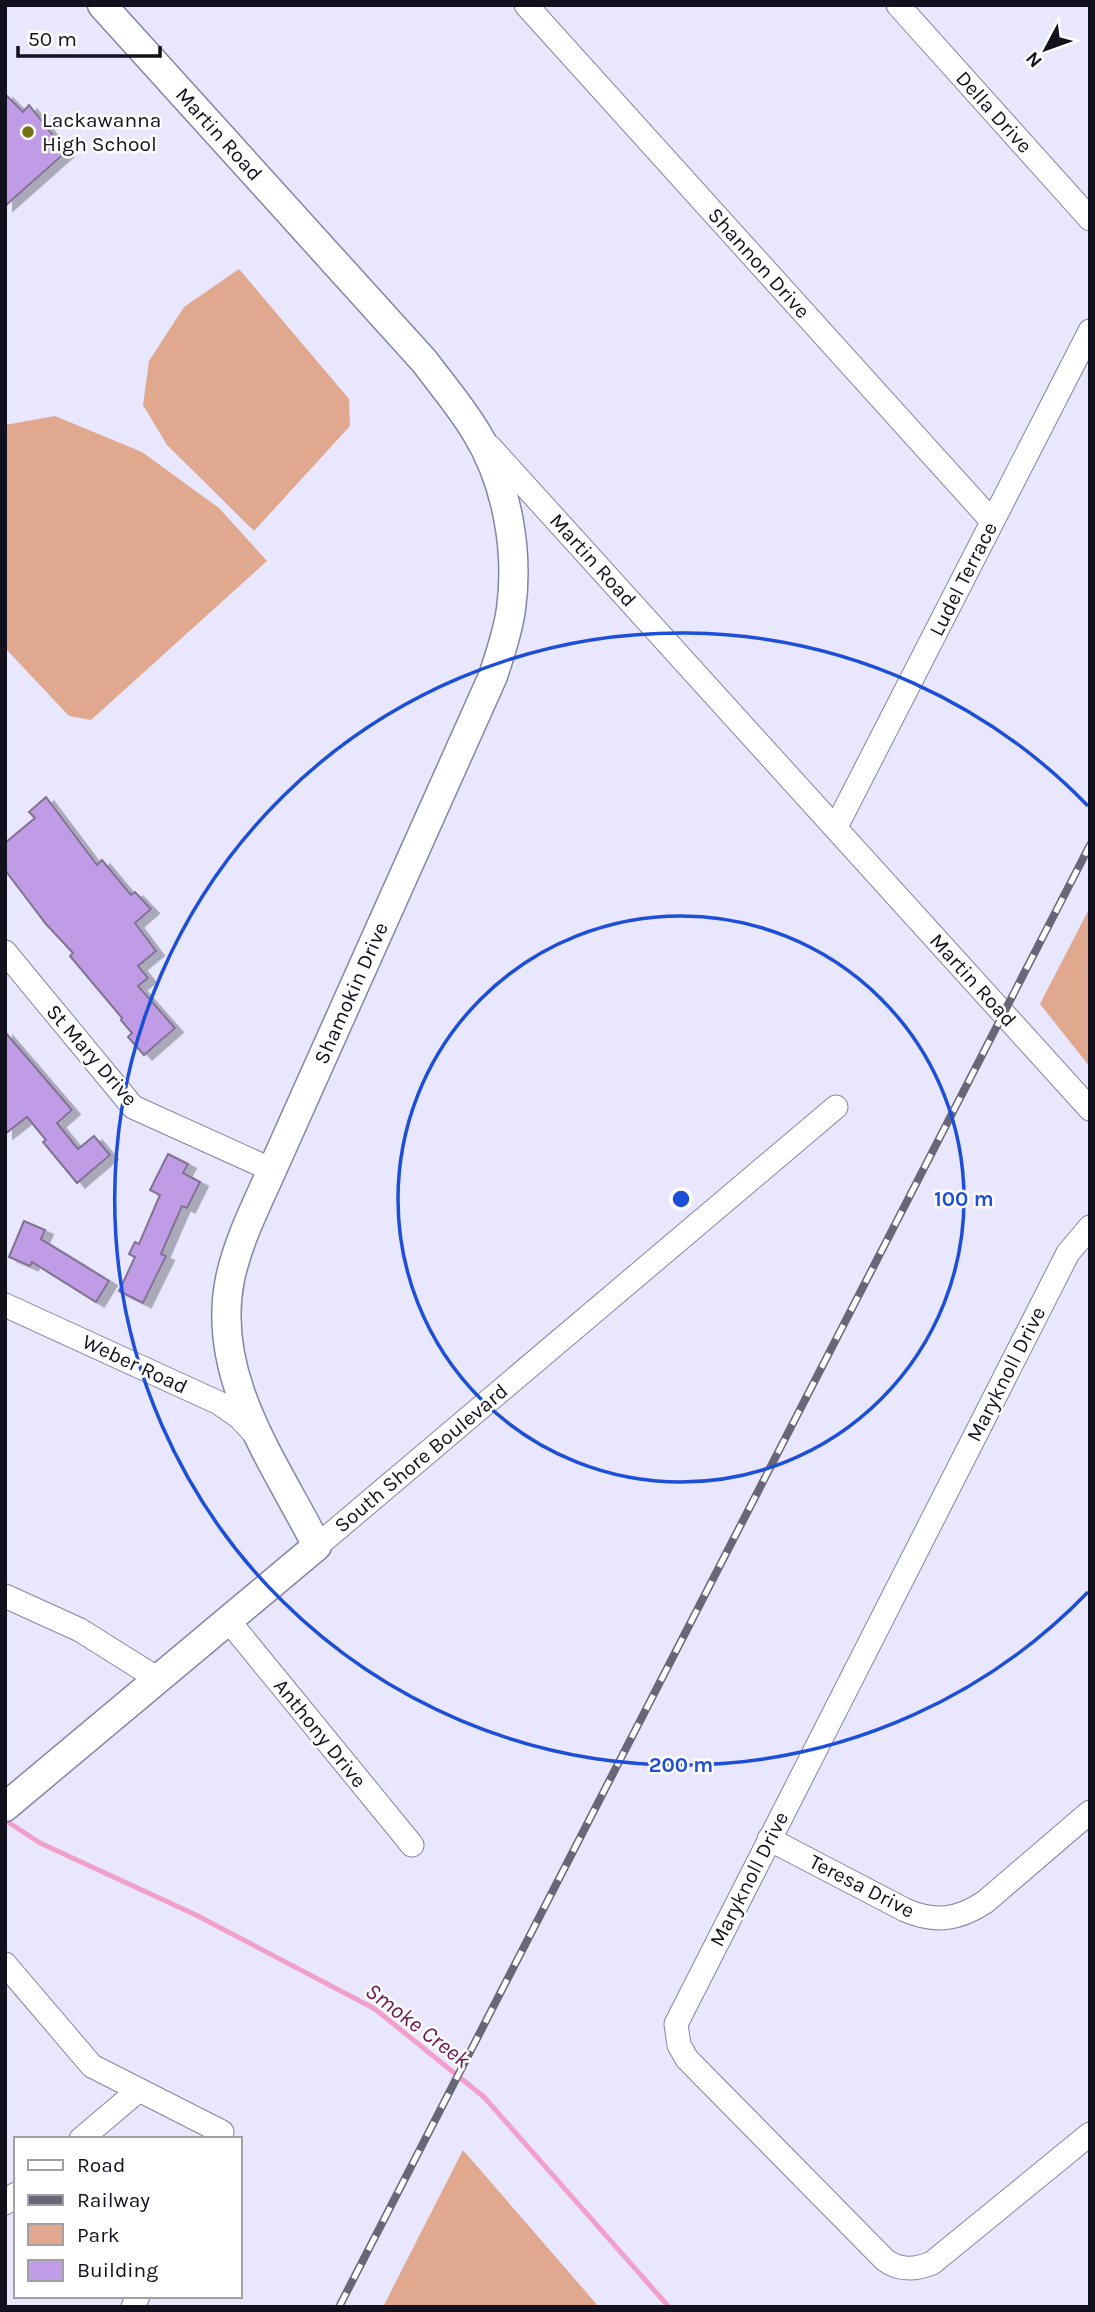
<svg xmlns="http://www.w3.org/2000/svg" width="1095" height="2312" viewBox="0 0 1095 2312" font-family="Karla,sans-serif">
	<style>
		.green { fill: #e0a98f }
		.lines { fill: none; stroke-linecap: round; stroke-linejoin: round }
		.stream { stroke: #f0a0cb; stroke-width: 5 }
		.building { fill: #bf9ce5; stroke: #827292; stroke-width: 2; filter: url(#shadow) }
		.minor-casing { stroke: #8584a6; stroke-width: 25 }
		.tertiary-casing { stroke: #8584a6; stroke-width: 31 }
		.minor { stroke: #fff; stroke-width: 23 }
		.tertiary { stroke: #fff; stroke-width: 28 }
		.rail-casing { stroke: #686777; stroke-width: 8 }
		.rail { stroke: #fff; stroke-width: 5; stroke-dasharray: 16; stroke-linecap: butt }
		.ring { fill: none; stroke: #1d4ed8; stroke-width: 3.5 }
		.poi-dot { fill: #767113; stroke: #fff; stroke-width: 2.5 }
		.labels { text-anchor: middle; stroke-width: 5; stroke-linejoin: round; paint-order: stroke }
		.street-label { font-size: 21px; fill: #12111d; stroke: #fff }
		.poi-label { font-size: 21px; fill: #12111d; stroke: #fff; text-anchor: start }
		.water-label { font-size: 23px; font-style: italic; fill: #711551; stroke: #fff }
		.centre { fill: #1d4ed8; stroke: #fff; stroke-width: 3.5 }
		.ring-label { font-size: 21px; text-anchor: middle; font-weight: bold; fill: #1d4ed8; stroke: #fff; stroke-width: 5; stroke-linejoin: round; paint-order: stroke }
	</style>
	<defs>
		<filter id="shadow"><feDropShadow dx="8" dy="4.5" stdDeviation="0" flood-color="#0004"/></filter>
	</defs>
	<rect width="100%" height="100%" fill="#e8e7fe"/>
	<!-- green -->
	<path class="green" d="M 239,269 L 349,399 L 350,426 L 254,531 L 167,445 L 143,405 L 149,361 L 184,307 Z
		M 55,416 L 142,452 L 219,508 L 267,561 L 91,720 L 69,716 L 5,648 L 5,425 Z
		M 1090,907 L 1090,1067 L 1040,1004 Z
		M 463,2150 L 599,2307 L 383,2307 Z"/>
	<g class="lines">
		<!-- stream -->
		<path class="stream" d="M 5,1820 L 40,1843 L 196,1915 L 375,2009 L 484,2097 L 669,2307"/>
	</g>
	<!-- building -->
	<path class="building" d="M 5,94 L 23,112 L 29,105 L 66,152 L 5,206 Z
		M 46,797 L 97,865 L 102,860 L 131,895 L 135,892 L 151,909 L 135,923 L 156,951 L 138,966 L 148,978 L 138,986 L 175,1028 L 144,1055 L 128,1037 L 132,1033 L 121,1020 L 122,1018 L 70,956 L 73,953 L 46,924 L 5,870 L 5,843 L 35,818 L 29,812 Z
		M 5,1032 L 72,1110 L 57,1123 L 78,1149 L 94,1136 L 110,1155 L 77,1183 L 43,1142 L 46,1140 L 27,1117 L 5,1134 Z
		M 168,1154 L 188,1164 L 183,1173 L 200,1182 L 187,1208 L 182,1206 L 161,1254 L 166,1256 L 143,1303 L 119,1291 L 135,1257 L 129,1254 L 135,1242 L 139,1244 L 160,1195 L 150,1190 Z
		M 24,1221 L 45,1230 L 41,1239 L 109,1281 L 96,1302 L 32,1262 L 30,1266 L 9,1257 Z"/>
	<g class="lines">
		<defs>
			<path id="minor" d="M 526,5 L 992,521
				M 898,5 L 1090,219
				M 490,447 L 1090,1109
				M 836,827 L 1090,331
				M 5,952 L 133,1107 L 272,1170
				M 1090,1227 L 1068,1253 L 676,2024 L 679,2045 L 687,2059 L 885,2260 C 900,2271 915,2270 932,2263 L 1090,2134
				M 5,1305 L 219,1403 L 239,1417 L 256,1435
				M 317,1546 L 836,1107
				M 5,1596 L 80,1630 L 158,1679
				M 228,1620 L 412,1845
				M 769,1839 L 905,1910 C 935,1923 958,1920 985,1902 L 1090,1812
				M 5,1964 L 92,2066 L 222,2132 L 219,2139
				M 81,2139 L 139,2090
				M 5,2203 L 16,2194
				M 133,2307 L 138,2296"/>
			<path id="tertiary" d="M 5,1807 L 317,1546 C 276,1464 210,1378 230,1279 C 238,1241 256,1206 272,1170 L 493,676 C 500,654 508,632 511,609 C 519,551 507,482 476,432 C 461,407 442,385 425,362 L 102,5"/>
		</defs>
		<!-- minor casing -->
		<use href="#minor" class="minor-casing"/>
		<!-- tertiary casing -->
		<use href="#tertiary" class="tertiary-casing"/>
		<!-- minor -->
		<use href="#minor" class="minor"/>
		<!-- tertiary -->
		<use href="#tertiary" class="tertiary"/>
		<defs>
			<path id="rail" d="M 339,2307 L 1090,845"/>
		</defs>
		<!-- rail casing -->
		<use href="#rail" class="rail-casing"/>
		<!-- rail -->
		<use href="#rail" class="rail"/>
	</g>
	<!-- distance rings -->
	<g class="ring">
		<circle cx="681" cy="1199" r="283"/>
		<path d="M1088 1592A566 566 0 1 1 1088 806"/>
	</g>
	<!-- markers -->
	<circle class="poi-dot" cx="28" cy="132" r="7"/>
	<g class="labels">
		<!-- street labels -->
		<g class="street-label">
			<text transform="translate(994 112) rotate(48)" y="7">Della Drive</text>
			<text transform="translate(219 134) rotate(48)" y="7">Martin Road</text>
			<text transform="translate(759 263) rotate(48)" y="7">Shannon Drive</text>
			<text transform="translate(593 560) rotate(48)" y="7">Martin Road</text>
			<text transform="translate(963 579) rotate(-63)" y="7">Ludel Terrace</text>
			<text transform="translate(973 980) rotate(48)" y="7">Martin Road</text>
			<text transform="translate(351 993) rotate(-66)" y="7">Shamokin Drive</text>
			<text transform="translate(92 1055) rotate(49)" y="7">St Mary Drive</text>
			<text transform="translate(135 1364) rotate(25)" y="7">Weber Road</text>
			<text transform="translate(1006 1374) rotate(-63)" y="7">Maryknoll Drive</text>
			<text transform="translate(421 1458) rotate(-40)" y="7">South Shore Boulevard</text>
			<text transform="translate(320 1733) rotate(51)" y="7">Anthony Drive</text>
			<text transform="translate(749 1879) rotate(-63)" y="7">Maryknoll Drive</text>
			<text transform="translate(862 1886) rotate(27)" y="7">Teresa Drive</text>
		</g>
		<!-- poi labels -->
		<g class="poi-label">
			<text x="42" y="127">Lackawanna<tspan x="42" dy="24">High School</tspan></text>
		</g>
		<!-- water labels -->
		<g class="water-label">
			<text transform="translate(418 2025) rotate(37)" y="8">Smoke Creek</text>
		</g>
	</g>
	<circle cx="681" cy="1199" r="10" class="centre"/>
	<g class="ring-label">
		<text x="964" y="1206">100 m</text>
		<text x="681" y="1772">200 m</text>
	</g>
	<!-- border -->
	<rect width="1095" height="2312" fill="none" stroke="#12111d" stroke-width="14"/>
	<!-- legend -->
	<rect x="14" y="2137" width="228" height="161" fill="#ffffff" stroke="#a0a0a5" stroke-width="2"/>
	<rect x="28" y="2160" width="35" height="10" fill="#ffffff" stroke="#a0a0a5" stroke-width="2"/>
	<text x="77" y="2172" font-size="21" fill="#12111d">Road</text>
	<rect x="28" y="2195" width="35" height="10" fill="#686777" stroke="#a0a0a5" stroke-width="2"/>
	<text x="77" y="2207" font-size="21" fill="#12111d">Railway</text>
	<rect x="28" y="2224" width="35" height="21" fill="#e0a98f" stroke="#a0a0a5" stroke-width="2"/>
	<text x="77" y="2242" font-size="21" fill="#12111d">Park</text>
	<rect x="28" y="2260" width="35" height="21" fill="#bf9ce5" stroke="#a0a0a5" stroke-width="2"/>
	<text x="77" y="2277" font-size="21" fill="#12111d">Building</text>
	<!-- north arrow -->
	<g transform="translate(1046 49) rotate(229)" stroke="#ffffff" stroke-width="5" paint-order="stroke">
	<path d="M0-5L12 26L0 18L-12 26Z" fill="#12111d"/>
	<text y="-10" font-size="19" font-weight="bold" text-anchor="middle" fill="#12111d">N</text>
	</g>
	<!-- scale -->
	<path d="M18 46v10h142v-10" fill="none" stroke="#12111d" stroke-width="3.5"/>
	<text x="28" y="46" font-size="21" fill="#12111d" stroke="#ffffff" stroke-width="5" paint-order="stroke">50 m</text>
</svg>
